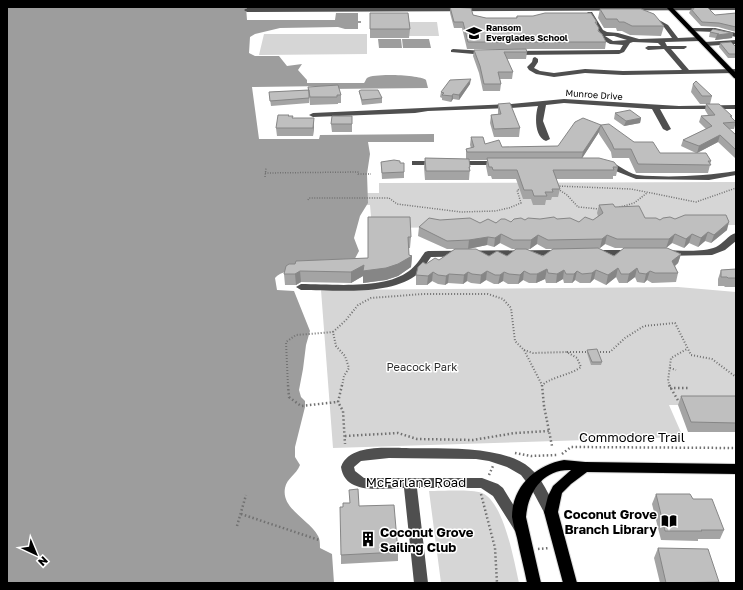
<svg xmlns="http://www.w3.org/2000/svg" width="743" height="590" viewBox="0 0 743 590" font-family="'Golos Text',sans-serif">
	<style>
		.green { fill: #d6d6d6 }
		.water { fill: #9d9d9d }
		.lines { fill: none; stroke-linecap: round; stroke-linejoin: round }
		.major-casing { stroke: #dbdbdb; stroke-width: 2 }
		.path-far2 { stroke: #717171; stroke-width: 1.5; stroke-dasharray: 1 1.5; stroke-linecap: butt }
		.path-far1 { stroke: #717171; stroke-width: 2; stroke-dasharray: 1 2; stroke-linecap: butt }
		.path { stroke: #717171; stroke-width: 2.5; stroke-dasharray: 1.5 2.5; stroke-linecap: butt }
		.minor { fill: #4f4f4f; fill-rule: evenodd }
		.major { fill: #000; fill-rule: evenodd }
		.wall { fill: #a4a4a4; fill-rule: evenodd }
		.shaded-wall { fill: #868686 }
		.building { fill: #bfbfbf; stroke: #868686 }
		.labels { text-anchor: middle; stroke-width: 3; stroke-linejoin: round; paint-order: stroke }
		.far-poi-label { font-size: 9px; font-weight: bold; fill: #000; stroke: #fff; text-anchor: start }
		.far-street-label { font-size: 9px; fill: #000; stroke: #fff }
		.park-label { font-size: 11px; fill: #2d2d2d; stroke: #fff }
		.near-street-label { font-size: 13px; fill: #000; stroke: #fff }
		.near-poi-label { font-size: 13px; font-weight: bold; fill: #000; stroke: #fff; text-anchor: end }
	</style>
	<rect width="100%" height="100%" fill="#fff"/>
	<!-- green -->
	<path class="green" d="M 407,22 L 437,22 L 439,36 L 409,36 Z
		M 264,34 L 367,34 L 367,54 L 259,55 Z
		M 736,182 L 736,225 L 372,228 L 370,205 L 367,205 L 366,193 L 379,193 L 379,183 Z
		M 678,287 L 736,292 L 736,405 L 669,405 L 683,437 L 333,448 L 321,290 Z
		M 429,491 C 442,491 471,489 482,493 C 504,502 514,561 519,583 L 441,583 Z"/>
	<!-- water -->
	<path class="water" d="M 7,7 L 246,7 L 247,20 L 335,20 L 336,13 L 358,13 L 358,21 L 361,21 L 361,23 L 358,23 L 358,29 L 345,29 L 338,27 L 280,28 L 255,34 L 250,37 L 249,53 L 255,56 L 279,56 L 287,66 L 302,64 L 298,70 L 307,80 L 307,83 L 364,83 C 365,82 366,79 367,78 C 375,73 419,75 426,80 L 428,88 L 327,89 L 327,86 L 252,87 L 259,139 L 319,139 L 320,135 L 434,134 L 434,142 L 368,142 L 370,154 L 367,174 L 368,203 L 360,216 L 354,238 L 359,251 L 351,266 C 335,267 285,265 275,278 L 277,290 L 294,291 L 310,331 L 306,345 L 303,369 L 299,390 L 301,397 L 305,401 L 305,407 L 295,447 L 295,457 L 300,465 C 296,475 287,478 285,488 C 281,509 310,520 318,536 C 320,539 320,545 320,548 L 332,554 L 334,583 L 7,583 Z
		M 378,39 L 401,39 L 402,48 L 379,48 Z
		M 402,39 L 429,39 L 431,48 L 403,48 Z"/>
	<g class="lines">
		<defs>
			<path id="major" d="M 666,7 L 672,7 L 736,73 L 736,79 L 734,78 Z
				M 564,460 L 585,462 L 736,464 L 736,474 L 587,472 L 571,484 L 562,493 L 558,512 L 577,583 L 563,583 L 544,512 L 548,496 L 553,486 L 571,470 C 543,469 528,492 526,517 L 541,583 L 527,583 C 524,568 520,553 517,538 C 515,531 513,523 512,517 C 512,486 536,465 564,460 Z"/>
		</defs>
		<!-- major casing -->
		<use href="#major" class="major-casing"/>
		<!-- path-far2 -->
		<path class="path-far2" d="M 265,173 L 358,172 L 358,174 L 371,174
			M 265,177 L 266,168
			M 557,186 L 631,189 L 696,202 L 736,188
			M 558,189 L 567,195 L 578,207 L 599,209
			M 308,200 L 309,198 L 389,198 L 397,204 L 461,212 L 495,211 L 509,208 L 521,203 L 517,190 L 521,189
			M 617,208 L 634,203 L 647,193"/>
		<!-- path-far1 -->
		<path class="path-far1" d="M 524,350 L 533,353 L 567,352 L 577,358 L 581,367 C 571,375 547,378 542,386
			M 567,352 L 588,352
			M 597,352 L 610,352 L 625,338 L 644,326 L 675,323 L 691,355 L 712,359 L 736,377
			M 670,368 L 676,370
			M 288,386 L 286,342 L 296,335 L 333,332
			M 342,386 L 344,376 L 349,368 L 345,356 L 336,346 L 333,332 L 346,320 L 358,305 L 371,298 L 423,294 L 488,294 L 503,299 L 511,308 L 515,341 L 524,350 L 542,385
			M 670,386 L 668,381 L 671,358 L 687,349"/>
		<!-- path -->
		<path class="path" d="M 288,385 L 289,397 L 301,406 L 337,402
			M 342,385 L 338,402 L 343,411 L 345,444
			M 542,385 L 544,406 L 552,446
			M 669,385 L 679,402
			M 670,388 L 690,388
			M 345,436 L 398,433 L 417,439 L 473,440 L 515,433 L 549,431
			M 515,453 L 531,456 L 558,455
			M 562,454 L 571,447 L 736,448
			M 489,475 L 493,466
			M 481,494 L 495,548 L 497,583
			M 241,514 L 319,540
			M 237,526 L 246,495
			M 538,549 L 549,548"/>
		<!-- minor -->
		<path class="minor" d="M 565,7 L 736,7 L 736,10 L 247,12 L 244,10 L 247,8 Z
			M 588,12 L 592,12 L 603,30 L 607,32 L 618,33 L 639,39 L 672,38 L 664,27 L 647,17 L 652,16 L 668,25 L 678,38 L 700,37 L 703,39 L 700,41 L 665,42 L 667,46 L 686,46 L 687,47 L 684,49 L 671,49 L 689,70 L 736,69 L 736,73 L 623,75 L 585,73 L 554,77 L 536,74 L 529,70 L 527,67 L 532,62 L 533,58 L 535,57 L 538,59 L 538,62 L 534,68 L 540,71 L 554,73 L 585,69 L 623,71 L 682,70 L 664,49 L 648,50 L 645,48 L 648,46 L 661,46 L 658,43 L 633,42 L 630,43 L 624,52 L 619,54 L 513,55 L 510,53 L 513,51 L 620,50 L 623,45 L 610,44 L 599,38 L 598,37 L 601,34 L 587,13 ZM 605,36 L 614,36 L 627,40 L 613,41 Z
			M 691,28 L 715,28 L 736,33 L 736,37 L 715,32 L 689,31 L 688,30 Z
			M 736,40 L 736,44 L 705,46 L 702,44 L 705,42 Z
			M 453,49 L 485,51 L 488,53 L 485,55 L 451,52 L 451,50 Z
			M 564,99 L 679,106 L 736,105 L 736,109 L 660,109 L 671,129 L 667,131 L 663,129 L 652,109 L 564,103 L 546,105 L 543,121 L 550,139 L 546,141 C 534,137 535,115 538,106 L 511,108 L 428,111 L 415,113 L 313,117 L 309,115 L 313,113 L 511,104 Z
			M 412,161 L 438,161 L 442,163 L 438,165 L 412,165 Z
			M 453,161 L 500,161 L 504,163 L 500,165 L 453,165 Z
			M 603,162 C 616,160 625,173 637,175 C 669,178 705,176 736,171 L 736,175 L 709,180 L 636,179 L 603,166 Z
			M 736,233 L 736,241 L 725,250 L 712,255 L 663,256 L 658,253 L 663,250 C 678,250 702,253 716,247 C 723,244 728,235 736,233 Z
			M 559,250 L 564,253 L 562,255 L 431,257 C 426,264 422,271 415,276 C 387,296 334,290 301,290 L 296,287 L 301,284 C 332,284 384,290 409,271 C 416,266 420,259 425,252 L 428,251 Z
			M 595,250 L 631,250 L 636,253 L 631,256 L 592,255 L 590,253 Z
			M 402,448 C 438,449 502,444 530,468 C 543,479 550,498 558,512 L 556,516 L 551,518 L 546,516 L 531,488 L 521,475 L 507,467 L 489,461 L 476,459 L 389,458 L 361,461 L 354,467 L 355,471 L 364,478 L 482,478 L 498,484 L 503,488 L 527,527 L 525,531 L 520,533 L 515,531 L 493,496 L 481,488 L 417,488 L 428,583 L 414,583 L 404,488 C 384,488 345,496 341,467 C 349,445 383,448 402,448 Z"/>
		<!-- major -->
		<use href="#major" class="major"/>
	</g>
	<!-- wall -->
	<path class="wall" d="M 450,7 L 473,15 L 486,18 L 516,18 L 517,16 L 597,22 L 597,24 L 598,31 L 606,42 L 605,49 L 467,49 L 462,28 L 454,28 L 450,13 Z
		M 693,7 L 715,15 L 736,13 L 736,32 L 718,27 L 701,26 L 689,13 L 691,9 L 692,9 Z
		M 600,9 L 664,26 L 661,36 L 630,35 L 622,31 L 617,31 L 616,28 L 604,28 L 598,18 Z
		M 370,13 L 410,29 L 409,38 L 370,38 Z
		M 710,32 L 733,33 L 732,38 L 715,40 L 716,38 L 709,37 Z
		M 720,43 L 736,47 L 736,58 L 728,58 L 719,47 Z
		M 474,50 L 527,52 L 526,59 L 507,59 L 513,72 L 512,79 L 500,79 L 501,84 L 500,91 L 483,91 L 479,73 L 473,56 Z
		M 470,84 L 459,100 L 453,99 L 451,102 L 442,100 L 442,98 L 440,97 L 441,92 Z
		M 693,84 L 712,96 L 710,104 L 700,104 L 691,92 Z
		M 308,87 L 341,95 L 341,103 L 338,103 L 338,104 L 310,105 L 309,96 L 309,103 L 271,106 L 269,92 L 309,90 Z
		M 359,91 L 382,98 L 382,103 L 362,105 L 360,96 Z
		M 498,104 L 520,128 L 519,137 L 494,137 L 490,123 L 491,115 L 498,114 Z
		M 706,104 L 732,116 L 732,118 L 736,122 L 734,129 L 729,129 L 736,135 L 736,158 L 735,158 L 718,142 L 697,153 L 711,161 L 708,173 L 636,173 L 629,158 L 612,158 L 611,152 L 599,134 L 599,132 L 582,158 L 618,167 L 616,176 L 613,176 L 613,179 L 556,179 L 560,189 L 558,197 L 552,197 L 551,200 L 546,200 L 545,205 L 533,205 L 531,199 L 523,199 L 516,179 L 492,179 L 491,176 L 488,176 L 486,166 L 487,160 L 469,160 L 470,167 L 469,180 L 425,180 L 424,167 L 425,158 L 466,159 L 466,149 L 471,148 L 470,145 L 471,137 L 485,144 L 502,147 L 558,146 L 601,125 L 634,142 L 660,153 L 696,153 L 681,146 L 683,140 L 706,129 L 699,122 L 701,116 L 708,115 L 705,110 Z
		M 615,113 L 641,118 L 640,123 L 624,126 L 614,119 Z
		M 289,116 L 293,118 L 314,126 L 313,136 L 277,136 L 276,128 Z
		M 352,116 L 352,132 L 332,132 L 331,124 Z
		M 381,162 L 400,163 L 404,172 L 404,178 L 382,179 Z
		M 599,205 L 615,207 L 645,218 L 660,220 L 675,219 L 727,230 L 711,243 L 705,241 L 698,247 L 689,243 L 684,248 L 672,243 L 666,248 L 681,254 L 678,263 L 675,266 L 678,273 L 676,282 L 652,283 L 647,280 L 644,283 L 637,282 L 635,277 L 627,283 L 619,283 L 616,277 L 606,285 L 594,279 L 590,283 L 580,283 L 575,280 L 572,283 L 564,283 L 563,279 L 556,283 L 546,283 L 545,279 L 536,283 L 529,283 L 523,280 L 518,284 L 508,284 L 503,281 L 498,284 L 494,284 L 486,280 L 480,284 L 471,283 L 467,281 L 463,284 L 448,283 L 445,285 L 438,284 L 432,281 L 427,285 L 416,285 L 416,275 L 426,264 L 439,260 L 455,249 L 447,249 L 418,236 L 419,227 L 440,220 L 480,223 L 511,222 L 540,219 L 557,219 L 579,222 L 593,220 L 598,216 L 597,213 ZM 500,243 L 512,249 L 516,249 L 507,256 L 489,256 L 468,249 L 487,245 L 494,247 ZM 537,244 L 546,249 L 553,249 L 543,256 L 527,249 L 530,249 ZM 605,244 L 615,248 L 624,248 L 614,256 L 598,248 L 600,248 Z
		M 368,217 L 411,237 L 410,248 L 408,248 L 409,255 L 412,256 L 411,267 L 398,276 L 386,280 L 363,283 L 363,276 L 351,283 L 301,282 L 296,285 L 285,285 L 284,274 L 295,264 L 368,258 Z
		M 736,269 L 736,287 L 725,287 L 724,286 L 718,286 L 718,279 L 721,270 Z
		M 587,350 L 602,362 L 601,365 L 591,365 L 587,353 Z
		M 681,396 L 736,396 L 736,432 L 688,432 L 678,405 Z
		M 656,494 L 693,499 L 724,530 L 720,539 L 698,539 L 698,541 L 661,540 L 652,504 Z
		M 359,506 L 398,552 L 398,561 L 341,564 L 341,555 Z
		M 658,548 L 719,582 L 719,583 L 660,583 L 654,558 Z"/>
	<!-- shaded-wall -->
	<path class="shaded-wall" d="M 733,33 L 732,38 L 715,40 L 717,35 Z
		M 471,79 L 470,84 L 459,100 L 459,95 Z
		M 453,94 L 453,99 L 451,102 L 452,96 Z
		M 314,118 L 314,126 L 313,136 L 313,128 Z
		M 641,118 L 640,123 L 624,126 L 626,121 Z
		M 601,125 L 599,132 L 581,160 L 583,152 Z
		M 720,135 L 718,142 L 697,153 L 699,146 Z
		M 729,222 L 727,230 L 711,243 L 714,235 Z
		M 708,232 L 705,241 L 698,247 L 701,238 Z
		M 501,234 L 500,243 L 494,247 L 495,238 Z
		M 675,234 L 672,243 L 666,248 L 669,239 Z
		M 692,234 L 689,243 L 684,248 L 686,239 Z
		M 538,235 L 537,244 L 530,249 L 531,240 Z
		M 607,235 L 605,244 L 600,248 L 602,239 Z
		M 488,237 L 487,245 L 468,249 L 469,240 Z
		M 681,254 L 678,263 L 670,270 L 672,261 Z
		M 412,256 L 411,267 L 398,276 L 386,280 L 363,283 L 363,276 L 351,283 L 351,272 L 364,265 Z
		M 618,268 L 616,277 L 606,285 L 608,275 Z
		M 637,268 L 635,277 L 627,283 L 629,274 Z
		M 547,269 L 545,279 L 536,283 L 537,274 Z
		M 564,270 L 563,279 L 556,283 L 557,274 Z
		M 596,270 L 594,279 L 590,283 L 592,273 Z
		M 300,271 L 301,282 L 296,285 L 295,274 Z
		M 487,271 L 486,280 L 480,284 L 481,275 Z
		M 524,271 L 523,280 L 518,284 L 520,275 Z
		M 577,271 L 575,280 L 572,283 L 574,274 Z
		M 650,271 L 647,280 L 644,283 L 646,274 Z
		M 433,272 L 432,281 L 427,285 L 428,276 Z
		M 468,272 L 467,281 L 463,284 L 464,275 Z
		M 504,272 L 503,281 L 498,284 L 500,275 Z
		M 449,274 L 448,283 L 445,285 L 446,276 Z"/>
	<!-- building -->
	<path class="building" d="M 450,7 L 471,8 L 473,15 L 486,18 L 517,18 L 517,16 L 533,16 L 545,13 L 591,13 L 597,22 L 595,22 L 599,28 L 598,31 L 602,34 L 606,42 L 468,42 L 463,22 L 454,22 Z
		M 693,7 L 707,7 L 715,15 L 736,13 L 736,27 L 719,23 L 702,22 L 691,9 L 694,9 Z
		M 600,9 L 641,9 L 654,14 L 664,26 L 632,26 L 624,22 L 619,22 L 617,19 L 606,19 Z
		M 370,13 L 408,13 L 410,29 L 370,29 Z
		M 713,29 L 733,33 L 717,35 L 719,34 L 710,32 Z
		M 731,42 L 736,47 L 736,54 L 729,54 L 720,43 Z
		M 526,49 L 527,52 L 504,52 L 513,72 L 498,72 L 501,84 L 484,84 L 480,66 L 474,50 Z
		M 471,79 L 459,95 L 453,94 L 452,96 L 442,95 L 444,93 L 441,92 L 450,80 Z
		M 696,81 L 712,96 L 702,96 L 693,84 Z
		M 338,85 L 341,95 L 337,95 L 337,97 L 310,97 L 308,87 Z
		M 309,90 L 309,98 L 270,101 L 269,92 Z
		M 361,90 L 378,90 L 382,98 L 362,100 L 359,91 Z
		M 510,103 L 520,128 L 494,129 L 491,115 L 501,114 L 498,104 Z
		M 706,104 L 719,104 L 732,116 L 730,116 L 736,122 L 723,123 L 736,135 L 736,150 L 720,135 L 699,146 L 683,140 L 712,126 L 701,116 L 715,115 Z
		M 630,110 L 641,118 L 626,121 L 615,113 Z
		M 278,115 L 289,115 L 288,116 L 293,116 L 292,118 L 314,118 L 313,128 L 276,128 Z
		M 332,116 L 352,116 L 352,124 L 331,124 Z
		M 583,118 L 601,125 L 583,152 L 467,152 L 466,149 L 474,147 L 471,137 L 483,137 L 485,144 L 499,140 L 502,147 L 558,146 L 575,122 Z
		M 609,124 L 634,142 L 653,142 L 660,153 L 706,153 L 711,161 L 708,161 L 711,165 L 638,164 L 631,149 L 614,149 L 612,144 L 601,125 Z
		M 425,158 L 469,159 L 470,167 L 469,167 L 470,171 L 426,171 Z
		M 487,158 L 599,158 L 614,162 L 618,167 L 613,167 L 614,170 L 553,170 L 560,189 L 552,189 L 553,192 L 545,192 L 547,196 L 534,196 L 532,190 L 524,190 L 517,170 L 493,170 L 492,167 L 489,167 Z
		M 394,160 L 400,161 L 400,163 L 404,163 L 404,172 L 382,173 L 381,162 Z
		M 613,204 L 615,207 L 639,206 L 645,218 L 656,218 L 660,220 L 663,218 L 670,217 L 675,219 L 685,215 L 726,215 L 729,222 L 714,235 L 708,232 L 701,238 L 692,234 L 686,239 L 675,234 L 669,239 L 617,239 L 607,235 L 602,239 L 548,240 L 538,235 L 531,240 L 513,240 L 501,234 L 495,238 L 488,237 L 469,240 L 447,241 L 419,227 L 429,218 L 440,220 L 470,218 L 480,223 L 488,219 L 496,223 L 501,219 L 505,219 L 511,222 L 514,219 L 521,218 L 525,220 L 528,218 L 540,219 L 554,217 L 557,219 L 570,218 L 579,222 L 585,217 L 593,220 L 603,213 L 599,205 Z
		M 368,217 L 410,217 L 411,237 L 408,237 L 409,255 L 412,256 L 398,264 L 386,268 L 363,271 L 364,265 L 351,272 L 300,271 L 295,274 L 284,274 L 286,266 L 289,264 L 295,264 L 296,261 L 368,258 Z
		M 598,248 L 614,256 L 624,248 L 667,248 L 681,254 L 672,261 L 678,273 L 655,273 L 650,271 L 646,274 L 639,273 L 637,268 L 629,274 L 621,274 L 618,268 L 608,275 L 596,270 L 592,273 L 582,274 L 577,271 L 574,274 L 566,274 L 564,270 L 557,274 L 548,273 L 547,269 L 537,274 L 530,274 L 524,271 L 520,275 L 509,274 L 504,272 L 500,275 L 495,275 L 487,271 L 481,275 L 472,274 L 468,272 L 464,275 L 449,274 L 446,276 L 438,275 L 433,272 L 428,276 L 416,275 L 418,267 L 423,262 L 426,264 L 435,258 L 439,260 L 455,249 L 476,249 L 489,256 L 497,251 L 507,256 L 516,249 L 526,249 L 543,256 L 553,249 Z
		M 736,269 L 736,278 L 728,278 L 727,277 L 721,277 L 721,270 Z
		M 597,349 L 602,362 L 592,362 L 587,350 Z
		M 681,396 L 736,396 L 736,423 L 691,422 Z
		M 358,489 L 359,506 L 394,505 L 398,552 L 341,555 L 340,507 L 343,507 L 343,503 L 350,503 L 349,490 Z
		M 656,494 L 690,494 L 693,499 L 712,499 L 724,530 L 701,530 L 702,531 L 665,531 Z
		M 658,548 L 708,549 L 719,582 L 666,583 Z"/>
	<!-- icons -->
	<defs>
		<symbol id="school-bare" viewBox="-9 -9 18 18"><path d="M0-5L7-2L0 1L-7-2ZM-4 1L0 2.5L4 1V4Q0 6-4 4Z" fill="#000" stroke="#fff" stroke-width="2.5" paint-order="stroke"/></symbol>
		<symbol id="library-bare" viewBox="-9 -9 18 18"><path d="M-6-4Q-3-5.5-.7-3.5V5Q-3 3-6 4ZM6-4Q3-5.5 .7-3.5V5Q3 3 6 4Z" fill="#000" stroke="#fff" stroke-width="2.5" paint-order="stroke"/></symbol>
		<symbol id="building-bare" viewBox="-9 -9 18 18"><path d="M-4-6H4V6H1V3H-1V6H-4ZM-2.5-4.3h1.7v1.8h-1.7ZM.8-4.3h1.7v1.8H.8ZM-2.5-1h1.7V.8h-1.7ZM.8-1h1.7V.8H.8Z" fill="#000" stroke="#fff" stroke-width="2.5" paint-order="stroke"/></symbol>
	</defs>
	<g fill-rule="evenodd">
		<use href="#school-bare" x="463" y="22" width="22" height="22"/>
		<use href="#library-bare" x="658" y="510" width="22" height="22"/>
		<use href="#building-bare" x="357" y="528" width="22" height="22"/>
	</g>
	<g class="labels">
		<!-- far-poi labels -->
		<g class="far-poi-label">
			<text x="486" y="31">Ransom<tspan x="486" dy="10">Everglades School</tspan></text>
		</g>
		<!-- far-street labels -->
		<g class="far-street-label">
			<text transform="translate(594 95) rotate(4)" y="3">Munroe Drive</text>
		</g>
		<!-- park labels -->
		<g class="park-label">
			<text x="422" y="371">Peacock Park</text>
		</g>
		<!-- near-street labels -->
		<g class="near-street-label">
			<text x="632" y="442">Commodore Trail</text>
			<text x="416" y="487">McFarlane Road</text>
		</g>
		<!-- near-poi labels -->
		<g class="near-poi-label">
			<text x="657" y="519">Coconut Grove<tspan x="657" dy="15">Branch Library</tspan></text>
			<text x="380" y="537" text-anchor="start">Coconut Grove<tspan x="380" dy="15">Sailing Club</tspan></text>
		</g>
	</g>
	<!-- border -->
	<rect width="743" height="590" fill="none" stroke="#000000" stroke-width="16"/>
	<!-- north arrow -->
	<g transform="translate(36 554) rotate(136)" stroke="#ffffff" stroke-width="3" paint-order="stroke">
	<path d="M0-3L7 15L0 10L-7 15Z" fill="#000000"/>
	<text y="-6" font-size="11" font-weight="bold" text-anchor="middle" fill="#000000">N</text>
	</g>
</svg>
